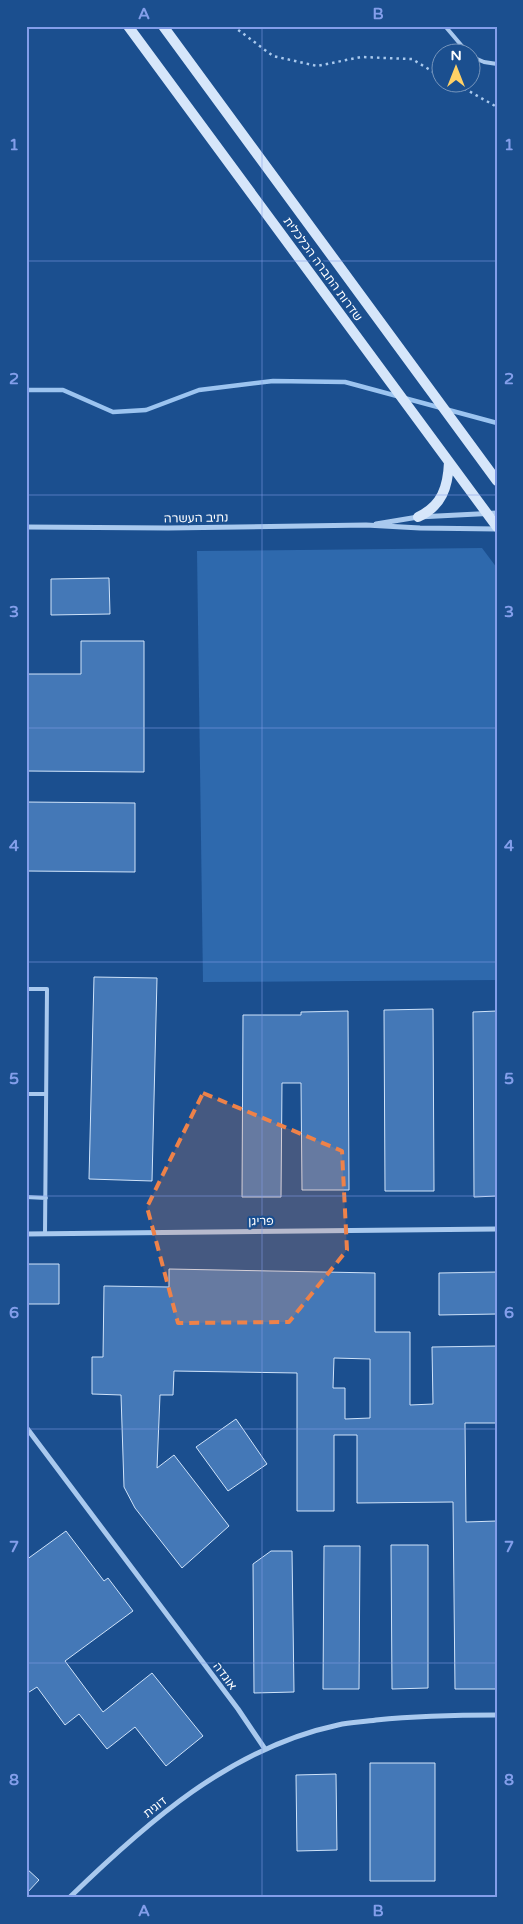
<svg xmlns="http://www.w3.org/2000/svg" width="523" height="1924" viewBox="0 0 523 1924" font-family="'Varela Round','Noto Sans Hebrew',sans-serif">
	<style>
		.green { fill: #2e69ad }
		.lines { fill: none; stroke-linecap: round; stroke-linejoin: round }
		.stream { stroke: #9cc4f0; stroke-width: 4.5 }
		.building { fill: #4478b7; stroke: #cfe3fa; fill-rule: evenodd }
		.path { stroke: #a9c9ee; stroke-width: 2.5; stroke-dasharray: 2.5 4; stroke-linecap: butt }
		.service { stroke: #a9c9ee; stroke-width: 4 }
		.minor { stroke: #a9c9ee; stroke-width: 5 }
		.secondary { stroke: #d6e6fa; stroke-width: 10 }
		.marked { fill: #ee8249; fill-opacity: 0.2; stroke: #ee8249; stroke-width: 4; stroke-dasharray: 10 6; stroke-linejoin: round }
		.grid { fill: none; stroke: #839eea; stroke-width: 1; stroke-opacity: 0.55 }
		.labels { text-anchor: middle; stroke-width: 4.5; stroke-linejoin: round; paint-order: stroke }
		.street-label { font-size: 12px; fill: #fff; stroke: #1b4f8f }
		.neatline { fill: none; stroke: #839eea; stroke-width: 2 }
		.grid-label { font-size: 16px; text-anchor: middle; font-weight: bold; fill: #839eea }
	</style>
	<rect width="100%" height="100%" fill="#1b4f8f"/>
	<!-- green -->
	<path class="green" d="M 482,548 L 497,568 L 497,980 L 203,982 L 197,551 Z"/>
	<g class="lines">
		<!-- stream -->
		<path class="stream" d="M 26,390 L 63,390 L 113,412 L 146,410 L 199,390 L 273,381 L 345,382 L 497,423"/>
	</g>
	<!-- building -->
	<path class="building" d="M 109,578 L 110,614 L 51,615 L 51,579 Z
		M 81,641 L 144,641 L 144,772 L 26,771 L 26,674 L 81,674 Z
		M 26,802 L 135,803 L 135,872 L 26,871 Z
		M 94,977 L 157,978 L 152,1181 L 89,1179 Z
		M 433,1009 L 434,1191 L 385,1191 L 384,1010 Z
		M 348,1011 L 349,1190 L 302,1190 L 301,1083 L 282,1083 L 281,1197 L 242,1197 L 243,1015 L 301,1015 L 301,1012 Z
		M 497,1011 L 497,1196 L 474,1197 L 473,1012 Z
		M 26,1264 L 59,1264 L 59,1304 L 26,1304 Z
		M 169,1269 L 375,1273 L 375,1332 L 410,1332 L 410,1405 L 433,1404 L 432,1347 L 497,1346 L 497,1423 L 465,1423 L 466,1522 L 497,1521 L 497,1689 L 455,1689 L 453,1502 L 357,1503 L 357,1435 L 334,1435 L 334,1511 L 297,1511 L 297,1373 L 174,1371 L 173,1395 L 160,1395 L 157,1468 L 174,1455 L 229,1526 L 182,1568 L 135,1508 L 124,1487 L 121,1395 L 92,1394 L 92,1357 L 103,1357 L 104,1286 L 169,1287 ZM 334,1358 L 370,1359 L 370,1418 L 345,1419 L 345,1388 L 333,1388 Z
		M 497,1272 L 497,1314 L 439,1315 L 439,1273 Z
		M 236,1419 L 267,1464 L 228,1491 L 196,1447 Z
		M 66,1531 L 104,1581 L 108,1578 L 133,1611 L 65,1661 L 103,1712 L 152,1673 L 203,1736 L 166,1766 L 135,1727 L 107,1749 L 79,1714 L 65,1725 L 37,1687 L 26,1694 L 26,1560 Z
		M 391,1545 L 428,1545 L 428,1688 L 392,1689 Z
		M 324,1546 L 360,1546 L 359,1689 L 323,1689 Z
		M 271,1551 L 292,1551 L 294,1692 L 254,1693 L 253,1564 Z
		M 370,1763 L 435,1763 L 435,1881 L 370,1881 Z
		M 336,1774 L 337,1850 L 297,1851 L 296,1775 Z
		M 26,1868 L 39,1880 L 26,1894 Z"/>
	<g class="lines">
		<!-- path -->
		<path class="path" d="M 233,26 L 273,56 L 317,66 L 361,57 L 412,59 L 440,76
			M 453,82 L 497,107"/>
		<!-- service -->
		<path class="service" d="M 445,26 L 467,52
			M 470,56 L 484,62 L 497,64
			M 26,989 L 47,989 L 45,1234
			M 26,1094 L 46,1094
			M 26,1197 L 46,1198"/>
		<!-- minor -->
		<path class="minor" d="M 376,524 L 418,517 L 497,513
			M 26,527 L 168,528 L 366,525 L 420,528 L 497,529
			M 26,1234 L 497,1229
			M 26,1427 L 238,1709 L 265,1749
			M 69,1898 C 146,1823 230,1748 338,1725 C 351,1722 364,1722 376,1720 C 416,1716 456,1715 497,1715"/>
		<!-- secondary -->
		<path class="secondary" d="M 128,26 L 497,527
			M 163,26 L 497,481
			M 418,517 C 442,506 448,487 449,462"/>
	</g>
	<!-- marked area -->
	<path class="marked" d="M 203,1093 L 342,1151 L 347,1250 L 289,1322 L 178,1323 L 147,1207 Z"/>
	<!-- grid -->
	<path class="grid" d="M 262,26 L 262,1898M 26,261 L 497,261M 26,495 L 497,495M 26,728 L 497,728M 26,962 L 497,962M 26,1196 L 497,1196M 26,1429 L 497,1429M 26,1663 L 497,1663"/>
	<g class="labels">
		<!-- street labels -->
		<g class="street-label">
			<text transform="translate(323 269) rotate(54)" y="4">שדרות החברה הכלכלית</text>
			<text transform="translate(196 518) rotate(-1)" y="4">נתיב העשרה</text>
			<text transform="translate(261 1221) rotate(-1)" y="4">פריגן</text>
			<text transform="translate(225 1676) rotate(53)" y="4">אוגדה</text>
			<text transform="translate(155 1807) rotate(-38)" y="4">דוגית</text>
		</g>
	</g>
	<!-- border -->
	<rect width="523" height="1924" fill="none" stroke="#1b4f8f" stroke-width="55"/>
	<!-- north arrow -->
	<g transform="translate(456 68)"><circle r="24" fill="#1b4f8f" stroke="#7695bc"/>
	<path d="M0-4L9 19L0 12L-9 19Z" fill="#ffd166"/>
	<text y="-8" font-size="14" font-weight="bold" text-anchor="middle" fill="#ffffff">N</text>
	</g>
	<rect x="28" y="28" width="468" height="1868" class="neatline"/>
	<g class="grid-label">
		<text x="144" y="19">A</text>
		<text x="378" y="19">B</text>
		<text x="14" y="150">1</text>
		<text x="509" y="150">1</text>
		<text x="14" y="384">2</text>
		<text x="509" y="384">2</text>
		<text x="14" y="617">3</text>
		<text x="509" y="617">3</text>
		<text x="14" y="851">4</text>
		<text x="509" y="851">4</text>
		<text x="14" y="1084">5</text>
		<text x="509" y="1084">5</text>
		<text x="14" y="1318">6</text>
		<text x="509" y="1318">6</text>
		<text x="14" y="1552">7</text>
		<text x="509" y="1552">7</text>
		<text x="14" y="1785">8</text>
		<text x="509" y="1785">8</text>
		<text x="144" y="1916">A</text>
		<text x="378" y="1916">B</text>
	</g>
</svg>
